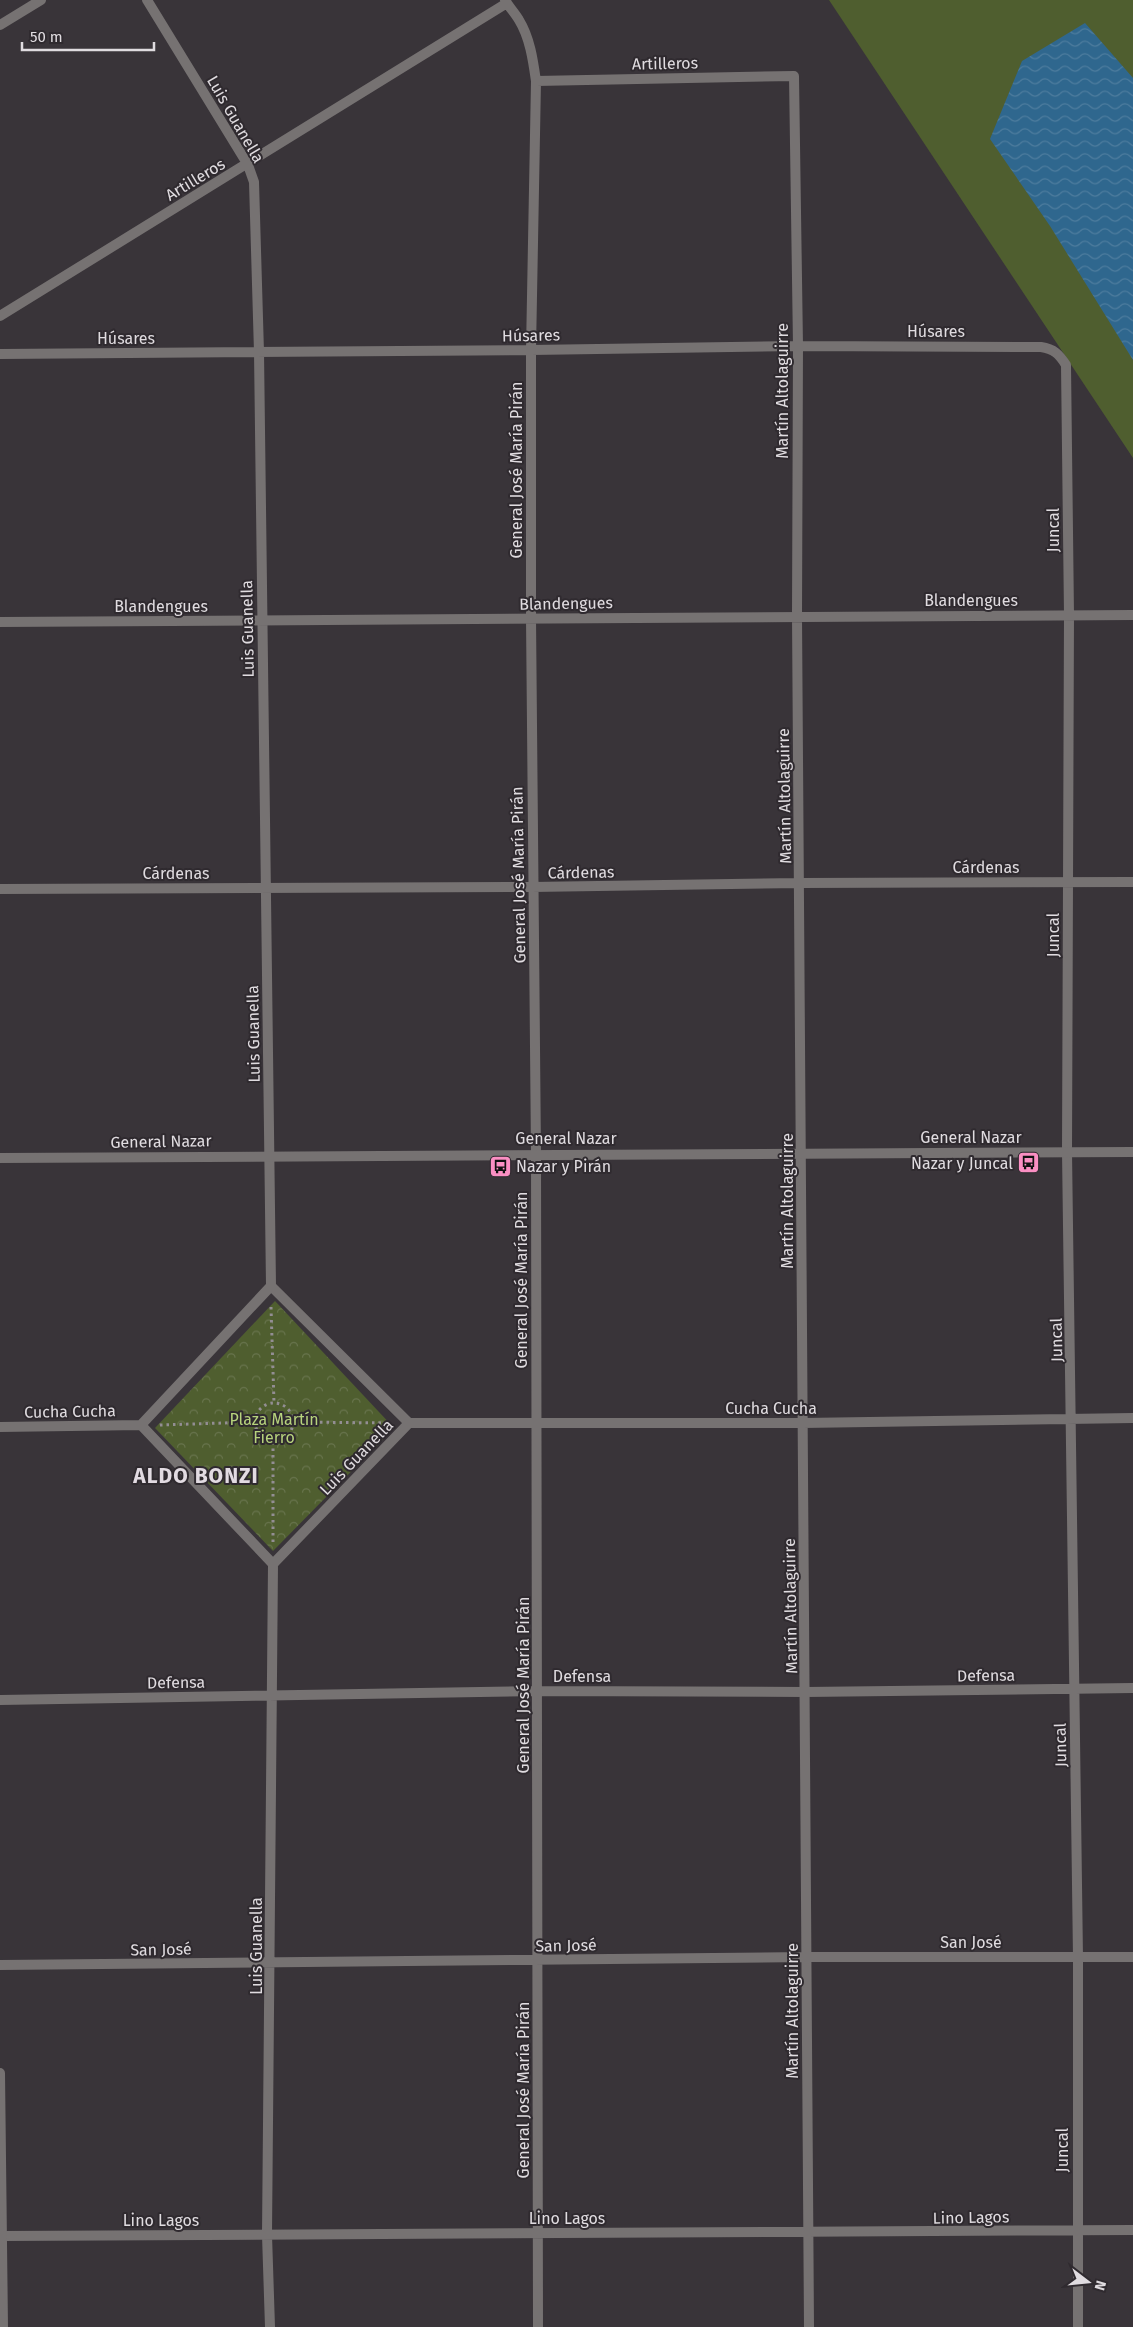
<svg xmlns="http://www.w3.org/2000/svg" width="1133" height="2327" viewBox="0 0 1133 2327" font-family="'Fira Sans',sans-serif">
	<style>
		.grass { fill: #4f5e2f }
		.park { fill: url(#park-crowns) }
		.water { fill: url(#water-waves) }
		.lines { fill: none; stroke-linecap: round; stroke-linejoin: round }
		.path { stroke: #938e93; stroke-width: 3; stroke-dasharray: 2.5 4; stroke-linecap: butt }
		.minor { stroke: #767272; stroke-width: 10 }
		.tertiary { stroke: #767272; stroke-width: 10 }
		.labels { text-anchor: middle; stroke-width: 4; stroke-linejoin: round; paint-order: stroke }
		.street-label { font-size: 16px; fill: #e0dce0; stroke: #2f2a2f }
		.poi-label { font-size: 16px; fill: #e0dce0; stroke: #2f2a2f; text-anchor: end }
		.park-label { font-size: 16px; fill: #b7d37d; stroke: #2f2a2f }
		.district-label { font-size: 21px; font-weight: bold; letter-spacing: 1px; fill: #e2dbe2; stroke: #2f2a2f }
	</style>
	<defs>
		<pattern id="park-crowns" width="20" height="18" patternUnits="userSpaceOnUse" patternTransform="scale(1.25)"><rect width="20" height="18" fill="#4f5e2f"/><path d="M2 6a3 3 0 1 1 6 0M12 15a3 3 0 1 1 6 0" fill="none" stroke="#68744d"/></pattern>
		<pattern id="water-waves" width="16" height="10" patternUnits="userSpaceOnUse" patternTransform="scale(1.25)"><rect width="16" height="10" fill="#2f678e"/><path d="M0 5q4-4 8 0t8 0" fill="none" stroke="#4d7c9e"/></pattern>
	</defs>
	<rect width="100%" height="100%" fill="#393439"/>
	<!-- grass -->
	<path class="grass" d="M 829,0 L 1133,0 L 1133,458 Z"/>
	<!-- park -->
	<path class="park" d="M 275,1301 L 394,1428 L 273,1551 L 155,1428 Z"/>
	<!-- water -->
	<path class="water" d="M 1085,23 L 1133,78 L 1133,360 L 1050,226 L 990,139 L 1022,61 Z"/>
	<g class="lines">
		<!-- path -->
		<path class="path" d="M 271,1307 L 274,1403
			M255 1422a19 19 0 1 1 38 0a19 19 0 1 1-38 0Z
			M 294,1422 L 391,1423
			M 160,1425 L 255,1422
			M 273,1442 L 273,1543"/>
		<!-- minor -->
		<path class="minor" d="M 505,0 C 509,7 515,13 519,20 C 530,38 533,60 536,81 L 531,350 L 531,618 L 536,1154 L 538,2327
			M 0,25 L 41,0
			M 536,81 L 794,76 L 798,346 L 797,616 L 809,2327
			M 0,316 L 507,3
			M 0,354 L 531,350 L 798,346 L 1041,347 C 1054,349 1059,354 1066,365 L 1069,615 L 1067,1152 L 1078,1957 L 1078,2327
			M 0,622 L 1133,615
			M 0,889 L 532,887 L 800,883 L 1133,882
			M 271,1286 L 409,1423
			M 409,1423 L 803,1423 L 1133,1418
			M 141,1425 L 271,1286 L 259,352 L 254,182 L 248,165 L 147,0
			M 141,1425 L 273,1564
			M 0,1427 L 141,1425
			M 0,1700 L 538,1691 L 806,1692 L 1133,1688
			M 0,1965 L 807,1957 L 1133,1957
			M 2,2236 L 1133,2230
			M 270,2327 L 267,2235 L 273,1564 L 409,1423"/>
		<!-- tertiary -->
		<path class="tertiary" d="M 0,1158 L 1133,1152
			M 0,2073 L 3,2327"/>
	</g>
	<!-- icons -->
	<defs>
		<symbol id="bus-square" viewBox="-11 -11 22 22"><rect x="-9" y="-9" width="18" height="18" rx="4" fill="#fb8fc3" stroke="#2f2a2f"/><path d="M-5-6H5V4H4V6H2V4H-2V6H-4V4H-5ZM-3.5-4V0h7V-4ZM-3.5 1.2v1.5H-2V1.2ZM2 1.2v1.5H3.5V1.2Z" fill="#111"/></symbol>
	</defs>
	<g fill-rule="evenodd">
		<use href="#bus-square" x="1016" y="1150" width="25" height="25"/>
		<use href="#bus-square" x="488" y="1154" width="25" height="25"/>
	</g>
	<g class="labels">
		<!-- street labels -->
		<g class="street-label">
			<text transform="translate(665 63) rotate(-1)" y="6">Artilleros</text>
			<text transform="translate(236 119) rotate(60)" y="6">Luis Guanella</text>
			<text transform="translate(195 179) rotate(-31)" y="6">Artilleros</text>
			<text x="936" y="337">Húsares</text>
			<text transform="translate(531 335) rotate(-1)" y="6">Húsares</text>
			<text x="126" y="344">Húsares</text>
			<text transform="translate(782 391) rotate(-90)" y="6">Martín Altolaguirre</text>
			<text transform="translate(516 470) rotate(-90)" y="6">General José María Pirán</text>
			<text transform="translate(1053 530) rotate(-90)" y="6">Juncal</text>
			<text x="971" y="606">Blandengues</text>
			<text transform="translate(566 603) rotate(-1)" y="6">Blandengues</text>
			<text x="161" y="612">Blandengues</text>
			<text transform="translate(247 629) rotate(-91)" y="6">Luis Guanella</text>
			<text transform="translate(784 796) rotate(-91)" y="6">Martín Altolaguirre</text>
			<text x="986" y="873">Cárdenas</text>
			<text transform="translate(581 872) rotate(-1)" y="6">Cárdenas</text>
			<text x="176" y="879">Cárdenas</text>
			<text transform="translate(518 875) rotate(-91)" y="6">General José María Pirán</text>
			<text transform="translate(1053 935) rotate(-90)" y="6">Juncal</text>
			<text transform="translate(253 1034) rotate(-91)" y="6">Luis Guanella</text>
			<text x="971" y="1143">General Nazar</text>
			<text x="566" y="1144">General Nazar</text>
			<text transform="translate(161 1141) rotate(-1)" y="6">General Nazar</text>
			<text transform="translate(787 1201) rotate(-90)" y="6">Martín Altolaguirre</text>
			<text transform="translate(521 1280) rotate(-90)" y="6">General José María Pirán</text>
			<text transform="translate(1056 1340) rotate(-91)" y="6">Juncal</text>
			<text x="771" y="1414">Cucha Cucha</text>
			<text transform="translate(70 1411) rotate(-1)" y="6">Cucha Cucha</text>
			<text transform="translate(356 1457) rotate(-46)" y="6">Luis Guanella</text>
			<text transform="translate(790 1606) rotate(-91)" y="6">Martín Altolaguirre</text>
			<text transform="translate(986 1675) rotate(-1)" y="6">Defensa</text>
			<text x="582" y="1682">Defensa</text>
			<text transform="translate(176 1682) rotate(-1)" y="6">Defensa</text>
			<text transform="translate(523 1685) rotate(-90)" y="6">General José María Pirán</text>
			<text transform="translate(1060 1745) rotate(-91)" y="6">Juncal</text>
			<text x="971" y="1948">San José</text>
			<text transform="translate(566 1945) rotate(-1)" y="6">San José</text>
			<text transform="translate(256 1946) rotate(-90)" y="6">Luis Guanella</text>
			<text transform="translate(161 1949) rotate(-1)" y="6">San José</text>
			<text transform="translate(792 2011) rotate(-90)" y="6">Martín Altolaguirre</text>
			<text transform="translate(523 2090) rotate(-90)" y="6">General José María Pirán</text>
			<text transform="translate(1062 2150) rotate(-90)" y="6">Juncal</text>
			<text transform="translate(971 2217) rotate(-1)" y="6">Lino Lagos</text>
			<text x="567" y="2224">Lino Lagos</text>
			<text x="161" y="2226">Lino Lagos</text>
		</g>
		<!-- poi labels -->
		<g class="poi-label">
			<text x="1013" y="1169">Nazar y Juncal</text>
			<text x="516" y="1172" text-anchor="start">Nazar y Pirán</text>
		</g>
		<!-- park labels -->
		<g class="park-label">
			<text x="274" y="1425">Plaza Martín<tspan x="274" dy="18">Fierro</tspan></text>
		</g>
		<!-- district labels -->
		<g class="district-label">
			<text x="196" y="1483">ALDO BONZI</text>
		</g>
	</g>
	<!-- north arrow -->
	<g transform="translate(1088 2282) rotate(106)" stroke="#2f2a2f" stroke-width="4" paint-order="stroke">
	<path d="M0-4L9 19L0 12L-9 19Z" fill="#e0dce0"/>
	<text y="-8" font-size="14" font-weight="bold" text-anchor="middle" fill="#e0dce0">N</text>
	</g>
	<!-- scale -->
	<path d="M22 42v8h132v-8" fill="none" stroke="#e0dce0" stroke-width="2.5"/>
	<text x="30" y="42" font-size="15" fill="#e0dce0" stroke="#2f2a2f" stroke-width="4" paint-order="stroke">50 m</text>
</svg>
